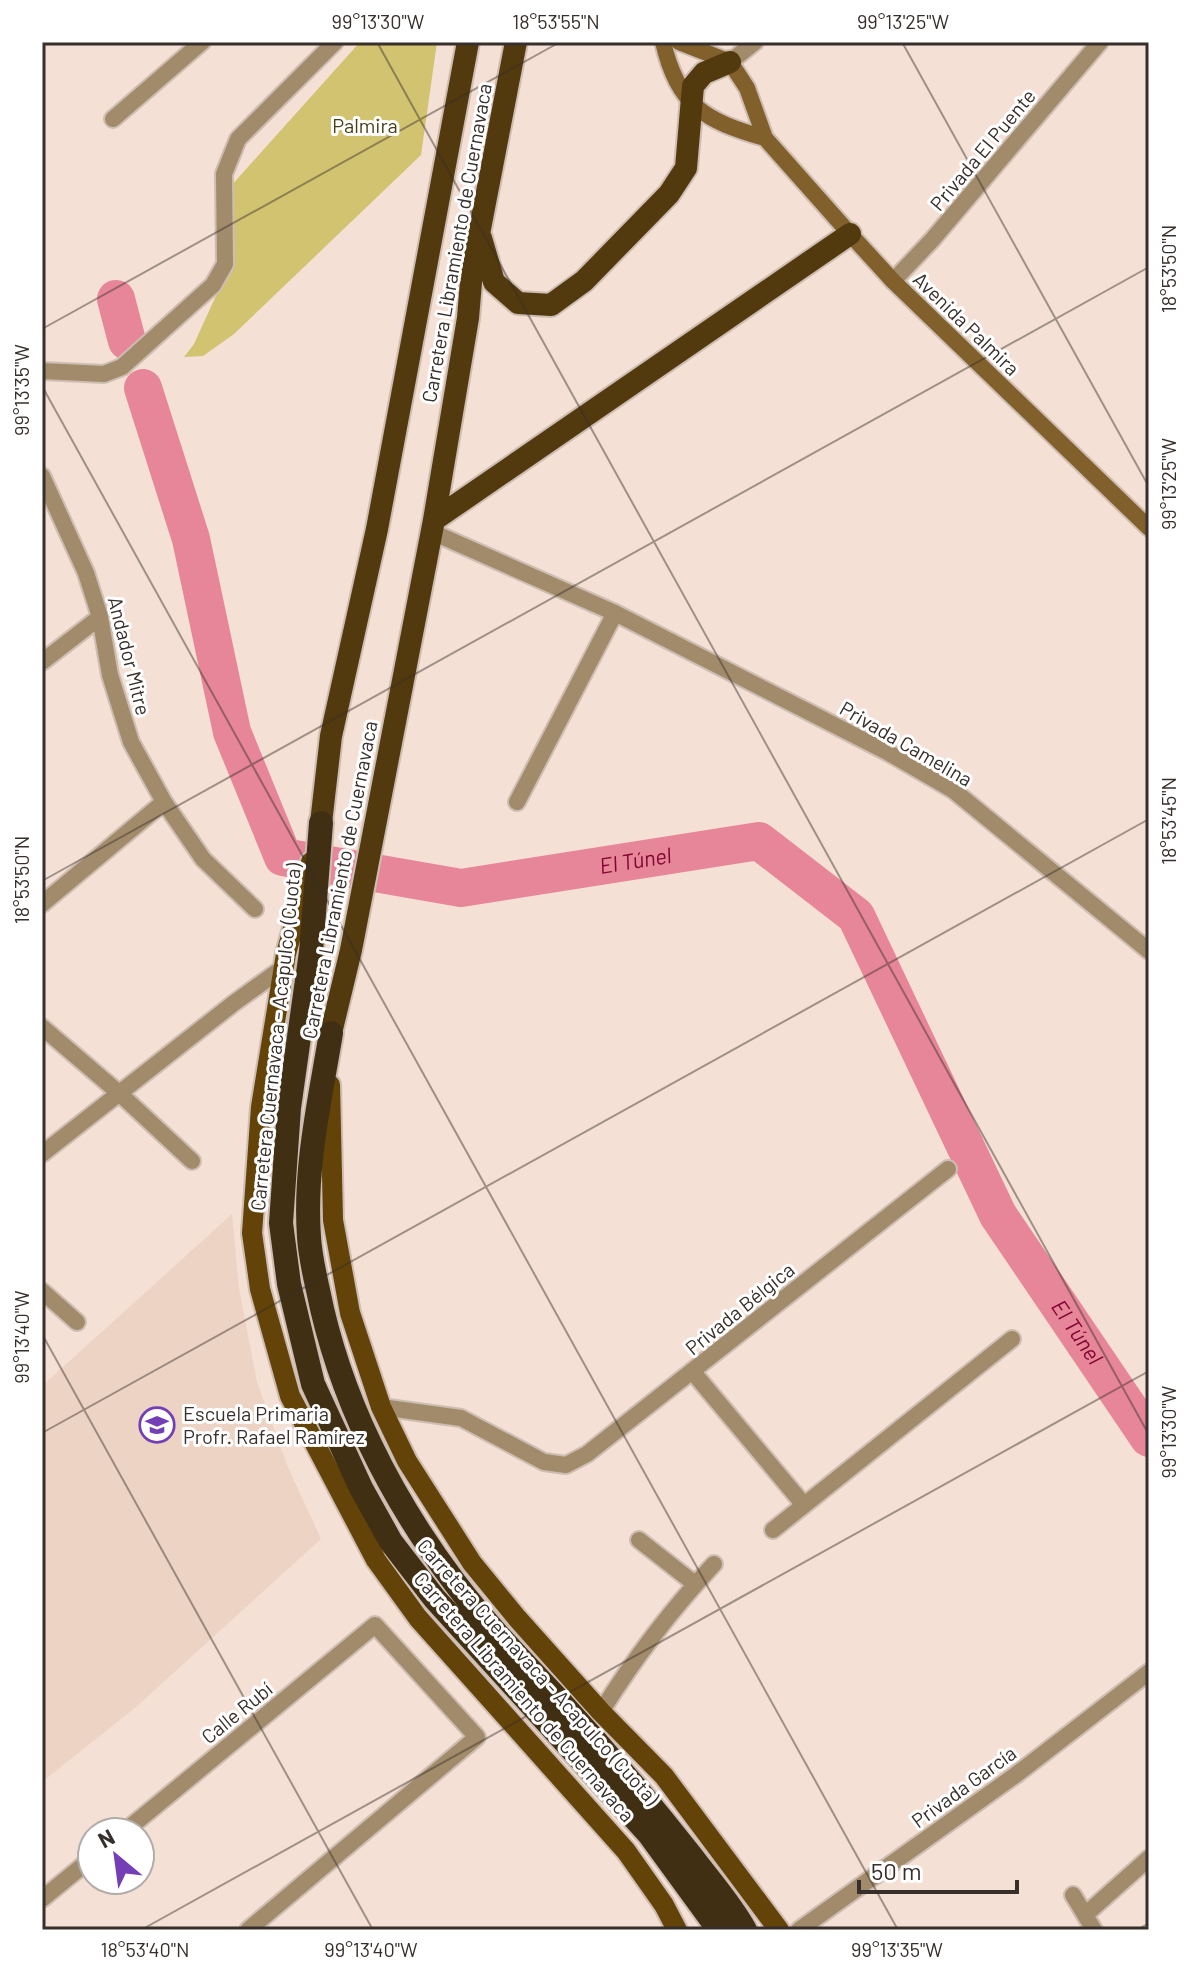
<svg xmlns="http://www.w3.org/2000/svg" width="1191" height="1972" viewBox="0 0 1191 1972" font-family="Barlow,sans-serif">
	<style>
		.built { fill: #edd3c3 }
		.green { fill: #d2c370 }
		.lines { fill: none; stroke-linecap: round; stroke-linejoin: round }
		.river { stroke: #e78698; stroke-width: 38 }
		.minor-casing { stroke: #cebdb2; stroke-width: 20 }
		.secondary-casing { stroke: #cebdb2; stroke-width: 20 }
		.primary-casing { stroke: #cebdb2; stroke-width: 24 }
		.trunk-casing { stroke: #cebdb2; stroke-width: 26 }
		.motorway-casing { stroke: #cebdb2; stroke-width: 28 }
		.minor { stroke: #a28b6a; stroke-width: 16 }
		.secondary { stroke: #81602b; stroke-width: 16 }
		.primary { stroke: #634307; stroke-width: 20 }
		.trunk { stroke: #52390e; stroke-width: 22 }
		.motorway { stroke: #412f14; stroke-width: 24 }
		.ticks { fill: none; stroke: #372f2b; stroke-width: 2; stroke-opacity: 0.45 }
		.labels { text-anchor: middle; stroke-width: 6; stroke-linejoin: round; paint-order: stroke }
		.park-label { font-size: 20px; fill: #463e15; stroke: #fff }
		.street-label { font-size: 20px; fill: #372f2b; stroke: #fff }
		.poi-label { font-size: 20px; fill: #372f2b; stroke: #fff; text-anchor: start }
		.water-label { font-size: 22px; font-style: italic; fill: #800634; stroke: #fff }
		.neatline { fill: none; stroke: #372f2b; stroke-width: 3 }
		.ticks-label { font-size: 20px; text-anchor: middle; fill: #372f2b }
	</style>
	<rect width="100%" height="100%" fill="#f4e0d4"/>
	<!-- built -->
	<path class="built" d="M 232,1214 L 239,1289 L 257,1382 L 287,1465 L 321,1539 L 136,1707 L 42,1782 L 42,1386 Z"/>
	<!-- green -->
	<path class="green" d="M 360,42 L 437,42 L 421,155 L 234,334 L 203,356 L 184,357 L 194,344 L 230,265 L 230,187 Z"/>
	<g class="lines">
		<!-- river -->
		<g class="river">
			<path d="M 116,299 L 127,341"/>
			<path id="s1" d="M 143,388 L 191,539 L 232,732 L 283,857 L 461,888 L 759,841 L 856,916 L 998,1215 L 1149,1438"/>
		</g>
		<defs>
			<path id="minor" d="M 730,62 L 755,42
				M 113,119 L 202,42
				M 893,281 L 932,240 L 1100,42
				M 42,371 L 104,374 L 122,367 L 213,285 L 225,264 L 224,174 L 238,139 L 335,42
				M 42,476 L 86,573 L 100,617 L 110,675 L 131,742 L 164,802 L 203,859 L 255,909
				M 432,532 L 615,613 L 889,753 L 953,790 L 1149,951
				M 42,662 L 100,617
				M 517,802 L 615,613
				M 42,904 L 164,802
				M 42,1027 L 119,1093 L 192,1161
				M 42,1154 L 234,1003 L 284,967
				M 42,1291 L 77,1322
				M 692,1371 L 804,1505
				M 381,1407 L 461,1418 L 544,1462 L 566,1465 L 587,1454 L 948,1169
				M 773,1530 L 1012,1339
				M 639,1540 L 695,1584
				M 601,1712 C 635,1657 670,1611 714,1564
				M 124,1832 L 375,1625 L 477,1737 L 248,1930
				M 1073,1895 L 1094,1930
				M 42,1899 L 92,1858
				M 1085,1915 L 1149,1858
				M 799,1930 L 1017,1774 L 1149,1672"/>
			<path id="secondary" d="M 663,42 C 678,106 705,121 765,138
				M 679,42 L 730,62 L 747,88 L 765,138 L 850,234 L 893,281 L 1149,528"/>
			<path id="primary" d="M 311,862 L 286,954 L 261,1107 L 252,1233 L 260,1289 L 290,1396 L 376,1560 L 418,1618 L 626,1851 L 664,1905 L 677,1930
				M 330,1085 L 333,1220 L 350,1313 L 381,1407 L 407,1461 L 472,1563 L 517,1618 L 601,1712 L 664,1776 L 779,1930"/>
			<path id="trunk" d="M 481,238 L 494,282 L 518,303 L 551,305 L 584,281 L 669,194 L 686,168 L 693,86 L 704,73 L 730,62
				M 434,520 L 850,234
				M 321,823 L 331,736 L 377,529 L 468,42
				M 331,1033 L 351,950 L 434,520 L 468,318 L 472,270 L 516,42"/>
			<path id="motorway" d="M 321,823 L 311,952 L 289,1108 L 281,1223 L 289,1284 L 313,1384 L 361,1488 L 391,1542 L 435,1599 L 649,1834 L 719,1930
				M 331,1033 C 320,1100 304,1168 309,1237 C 310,1255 314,1272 318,1290 C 339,1396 390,1497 455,1583 C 485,1623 520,1659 555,1696 C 603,1748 648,1801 692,1857 C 710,1881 730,1903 745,1930"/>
		</defs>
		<!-- minor casing -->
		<use href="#minor" class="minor-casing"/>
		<!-- secondary casing -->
		<use href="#secondary" class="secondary-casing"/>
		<!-- primary casing -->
		<use href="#primary" class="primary-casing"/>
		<!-- trunk casing -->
		<use href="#trunk" class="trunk-casing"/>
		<!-- motorway casing -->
		<use href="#motorway" class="motorway-casing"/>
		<!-- minor -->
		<use href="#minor" class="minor"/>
		<!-- secondary -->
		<use href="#secondary" class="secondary"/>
		<!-- primary -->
		<use href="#primary" class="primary"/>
		<!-- trunk -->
		<use href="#trunk" class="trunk"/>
		<!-- motorway -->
		<use href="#motorway" class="motorway"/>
	</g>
	<!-- ticks -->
	<path class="ticks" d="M 377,42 L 1149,1435M 902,42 L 1149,487M 42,329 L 560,42M 42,386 L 898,1930M 42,881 L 1149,267M 42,1334 L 373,1930M 42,1433 L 1149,819M 141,1930 L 1149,1371M 1137,1930 L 1149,1923"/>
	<!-- icons -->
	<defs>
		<symbol id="school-ring" viewBox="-11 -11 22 22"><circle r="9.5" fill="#fff" stroke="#743fb6" stroke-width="1.5"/><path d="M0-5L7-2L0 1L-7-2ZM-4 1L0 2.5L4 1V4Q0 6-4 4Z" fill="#743fb6"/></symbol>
	</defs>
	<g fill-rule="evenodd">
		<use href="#school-ring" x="137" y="1405" width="40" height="40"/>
	</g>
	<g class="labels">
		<!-- park labels -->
		<g class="park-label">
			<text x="365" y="133">Palmira</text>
		</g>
		<!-- street labels -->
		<g class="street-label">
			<text transform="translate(983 150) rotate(-50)" y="7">Privada El Puente</text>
			<text transform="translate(457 243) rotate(-80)" y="7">Carretera Libramiento de Cuernavaca</text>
			<text transform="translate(966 324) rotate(44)" y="7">Avenida Palmira</text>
			<text transform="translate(129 656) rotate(76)" y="7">Andador Mitre</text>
			<text transform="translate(906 744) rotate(30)" y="7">Privada Camelina</text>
			<text transform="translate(340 880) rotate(-79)" y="7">Carretera Libramiento de Cuernavaca</text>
			<text transform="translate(276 1037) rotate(-84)" y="7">Carretera Cuernavaca - Acapulco (Cuota)</text>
			<text transform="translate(740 1309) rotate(-39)" y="7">Privada Bélgica</text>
			<text transform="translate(538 1672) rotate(48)" y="7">Carretera Cuernavaca - Acapulco (Cuota)</text>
			<text transform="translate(524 1697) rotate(49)" y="7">Carretera Libramiento de Cuernavaca</text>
			<text transform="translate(237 1713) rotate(-39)" y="7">Calle Rubí</text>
			<text transform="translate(964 1787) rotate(-36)" y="7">Privada García</text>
		</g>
		<!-- poi labels -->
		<g class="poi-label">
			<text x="183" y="1421">Escuela Primaria<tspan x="183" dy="23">Profr. Rafael Ramírez</tspan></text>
		</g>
		<!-- water labels -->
		<g class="water-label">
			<text dy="8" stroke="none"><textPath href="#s1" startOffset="848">El Túnel</textPath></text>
			<text dy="8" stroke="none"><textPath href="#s1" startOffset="1568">El Túnel</textPath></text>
		</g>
	</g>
	<!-- border -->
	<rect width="1191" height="1972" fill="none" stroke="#ffffff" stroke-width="88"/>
	<!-- north arrow -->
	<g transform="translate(116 1856) rotate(331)"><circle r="38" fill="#ffffff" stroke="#afacaa" stroke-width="2"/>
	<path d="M0-6L14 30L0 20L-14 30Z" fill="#743fb6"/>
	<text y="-12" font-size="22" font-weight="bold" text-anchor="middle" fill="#372f2b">N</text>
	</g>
	<!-- scale -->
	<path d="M859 1880v12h158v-12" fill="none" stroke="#372f2b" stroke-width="4"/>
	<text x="871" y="1880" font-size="24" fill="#372f2b" stroke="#ffffff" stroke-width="6" paint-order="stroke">50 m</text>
	<rect x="44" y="44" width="1103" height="1884" class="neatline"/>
	<g class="ticks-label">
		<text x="378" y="29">99°13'30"W</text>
		<text x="556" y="29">18°53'55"N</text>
		<text x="903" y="29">99°13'25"W</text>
		<text transform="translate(1169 269) rotate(-90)" y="7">18°53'50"N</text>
		<text transform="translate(22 390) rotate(-90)" y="7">99°13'35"W</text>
		<text transform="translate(1169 484) rotate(-90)" y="7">99°13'25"W</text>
		<text transform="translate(1169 821) rotate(-90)" y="7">18°53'45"N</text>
		<text transform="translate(22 880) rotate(-90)" y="7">18°53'50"N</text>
		<text transform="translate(22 1337) rotate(-90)" y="7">99°13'40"W</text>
		<text transform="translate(1169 1432) rotate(-90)" y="7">99°13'30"W</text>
		<text x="145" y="1957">18°53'40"N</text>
		<text x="371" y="1957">99°13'40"W</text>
		<text x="897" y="1957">99°13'35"W</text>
	</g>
</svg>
